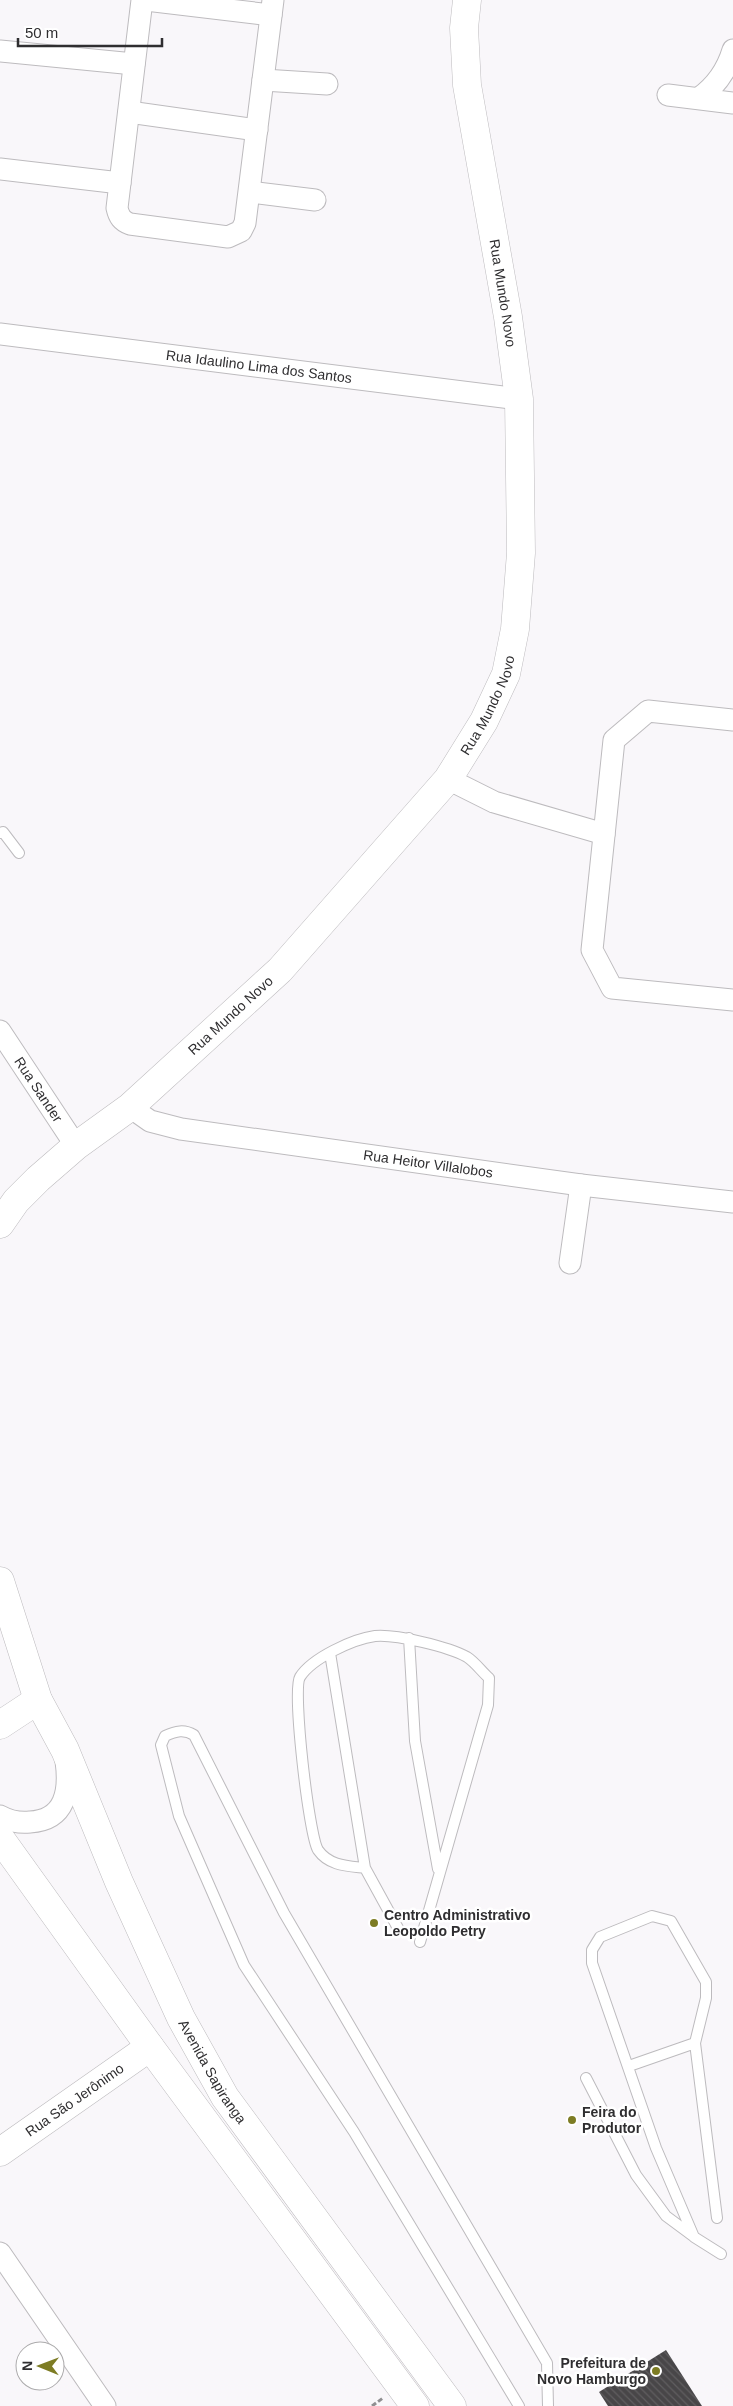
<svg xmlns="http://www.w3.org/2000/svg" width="733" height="2406" viewBox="0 0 733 2406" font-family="Arial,sans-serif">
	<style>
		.building { fill: url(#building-back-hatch) }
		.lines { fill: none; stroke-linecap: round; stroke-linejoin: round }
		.lane-casing { stroke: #bdbbbe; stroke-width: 12 }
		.street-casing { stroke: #bdbbbe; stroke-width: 23 }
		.secondary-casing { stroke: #bdbbbe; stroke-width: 29 }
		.path { stroke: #908f91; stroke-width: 3; stroke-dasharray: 5 2.5; stroke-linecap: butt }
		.lane { stroke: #fff; stroke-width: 10 }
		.street { stroke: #fff; stroke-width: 21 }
		.secondary { stroke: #fff; stroke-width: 28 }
		.poi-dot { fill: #7d7c24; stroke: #fff; stroke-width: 2 }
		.labels { text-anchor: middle; stroke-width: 5; stroke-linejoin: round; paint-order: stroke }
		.street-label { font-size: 14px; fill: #2f2e30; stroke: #fff }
		.poi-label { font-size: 14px; font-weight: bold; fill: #2f2e30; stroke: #fff; text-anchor: start }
	</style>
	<defs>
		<pattern id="building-back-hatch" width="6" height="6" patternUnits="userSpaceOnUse" patternTransform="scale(1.25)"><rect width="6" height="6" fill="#484648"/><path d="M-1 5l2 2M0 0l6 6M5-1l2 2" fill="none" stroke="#605e60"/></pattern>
	</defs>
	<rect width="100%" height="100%" fill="#f9f7fa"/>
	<!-- building -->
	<path class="building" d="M 666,2350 L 702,2406 L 608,2406 L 599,2392 Z"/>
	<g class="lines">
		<defs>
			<path id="lane" d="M 0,833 L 3,832 L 19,853
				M 409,1638 L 415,1741 L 438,1869
				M 330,1653 L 365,1868 L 399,1930
				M 365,1868 C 348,1866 329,1866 318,1850 C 309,1836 292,1690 300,1677 C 312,1658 353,1639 375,1636 C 396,1634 449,1647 467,1657 C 475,1662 482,1672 489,1678 L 488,1705 L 420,1942
				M 629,2066 L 695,2043
				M 586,2078 L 636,2175 L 666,2216 L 693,2236
				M 717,2218 L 695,2043 L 706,1998 L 706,1982 L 671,1921 L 652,1916 L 600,1937 L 592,1950 L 592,1963 L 656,2148 L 694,2237 L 721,2254
				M 519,2406 L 354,2132 L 244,1965 L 179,1816 L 161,1745 L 165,1736 C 176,1731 184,1729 194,1735 L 284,1913 L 547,2363 L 548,2406"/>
			<g id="street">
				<path d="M 142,0 L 117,208 C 119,217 122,221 130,224 L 228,237 L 241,231 L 245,223 L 273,0"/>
				<path d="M 146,0 L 271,15"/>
				<path d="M 0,51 L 134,64"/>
				<path d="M 263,80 L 327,84"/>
				<path d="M 668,95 L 733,103"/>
				<path d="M 699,98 C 716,86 727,70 733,50"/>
				<path d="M 129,112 L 257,130"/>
				<path d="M 0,169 L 120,183"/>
				<path d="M 250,192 L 315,200"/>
				<path id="s1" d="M 0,334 L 519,399"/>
				<path d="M 733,720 L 648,711 L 614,740 L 592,950 L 612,988 L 733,1000"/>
				<path d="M 448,779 L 494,802 L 604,834"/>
				<path id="s2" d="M 0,1031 L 76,1146"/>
				<path id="s3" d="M 130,1107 L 150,1121 L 181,1129 L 581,1185 L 733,1202"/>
				<path d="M 570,1263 L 581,1185"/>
				<path d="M 0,1816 C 9,1821 20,1823 30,1822 C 66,1820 70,1790 66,1761"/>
				<path d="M 0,2253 L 105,2406"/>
			</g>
			<g id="secondary">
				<path id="s4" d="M 0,1224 L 16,1201 L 38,1179 L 76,1146 L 130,1107 L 280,970 L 448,779 L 484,721 L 506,674 L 515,629 L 521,553 L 519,399 L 508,317 L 467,85 L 464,28 L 467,0"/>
				<path id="s5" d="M 0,1581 L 38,1700 L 65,1750 L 119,1882 L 181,2018 L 225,2097 L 452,2406"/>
				<path d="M 0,1725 L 38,1700"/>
				<path d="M 0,1838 L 150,2047 L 415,2406"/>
				<path id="s6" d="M 0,2152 L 150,2047"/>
			</g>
		</defs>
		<!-- lane casing -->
		<use href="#lane" class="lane-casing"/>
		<!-- street casing -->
		<use href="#street" class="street-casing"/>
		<!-- secondary casing -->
		<use href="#secondary" class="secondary-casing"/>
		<!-- path -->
		<path class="path" d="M 372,2406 L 383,2398"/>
		<!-- lane -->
		<use href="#lane" class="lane"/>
		<!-- street -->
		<use href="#street" class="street"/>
		<!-- secondary -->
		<use href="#secondary" class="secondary"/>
	</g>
	<!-- markers -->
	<g class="poi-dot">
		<circle cx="374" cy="1923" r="5"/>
		<circle cx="572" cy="2120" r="5"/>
		<circle cx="656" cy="2371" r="5"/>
	</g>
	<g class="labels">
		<!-- street labels -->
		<g class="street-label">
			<text transform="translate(503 293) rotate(81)" y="5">Rua Mundo Novo</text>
			<text dy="5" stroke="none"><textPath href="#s1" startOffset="261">Rua Idaulino Lima dos Santos</textPath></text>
			<text dy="5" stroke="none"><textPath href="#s4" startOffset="718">Rua Mundo Novo</textPath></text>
			<text dy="5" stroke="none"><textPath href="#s4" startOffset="312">Rua Mundo Novo</textPath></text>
			<text dy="5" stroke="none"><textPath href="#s2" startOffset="70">Rua Sander</textPath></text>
			<text dy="5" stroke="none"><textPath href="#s3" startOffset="306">Rua Heitor Villalobos</textPath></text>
			<text dy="5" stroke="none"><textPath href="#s5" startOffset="536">Avenida Sapiranga</textPath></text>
			<text dy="5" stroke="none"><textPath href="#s6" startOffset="91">Rua São Jerônimo</textPath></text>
		</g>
		<!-- poi labels -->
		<g class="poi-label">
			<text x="384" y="1920">Centro Administrativo<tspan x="384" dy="16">Leopoldo Petry</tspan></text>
			<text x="582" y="2117">Feira do<tspan x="582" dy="16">Produtor</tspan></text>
			<text x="646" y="2368" text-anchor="end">Prefeitura de<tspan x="646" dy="16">Novo Hamburgo</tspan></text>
		</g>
	</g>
	<!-- north arrow -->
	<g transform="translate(40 2366) rotate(271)"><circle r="24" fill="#ffffff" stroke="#acabac"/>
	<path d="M0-4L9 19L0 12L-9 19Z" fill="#7d7c24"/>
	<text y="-8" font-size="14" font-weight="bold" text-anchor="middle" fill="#2f2e30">N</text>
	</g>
	<!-- scale -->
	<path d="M18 38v8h144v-8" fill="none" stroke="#2f2e30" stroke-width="2.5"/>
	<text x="25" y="38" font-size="15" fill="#2f2e30" stroke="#ffffff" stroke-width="4" paint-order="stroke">50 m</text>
</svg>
